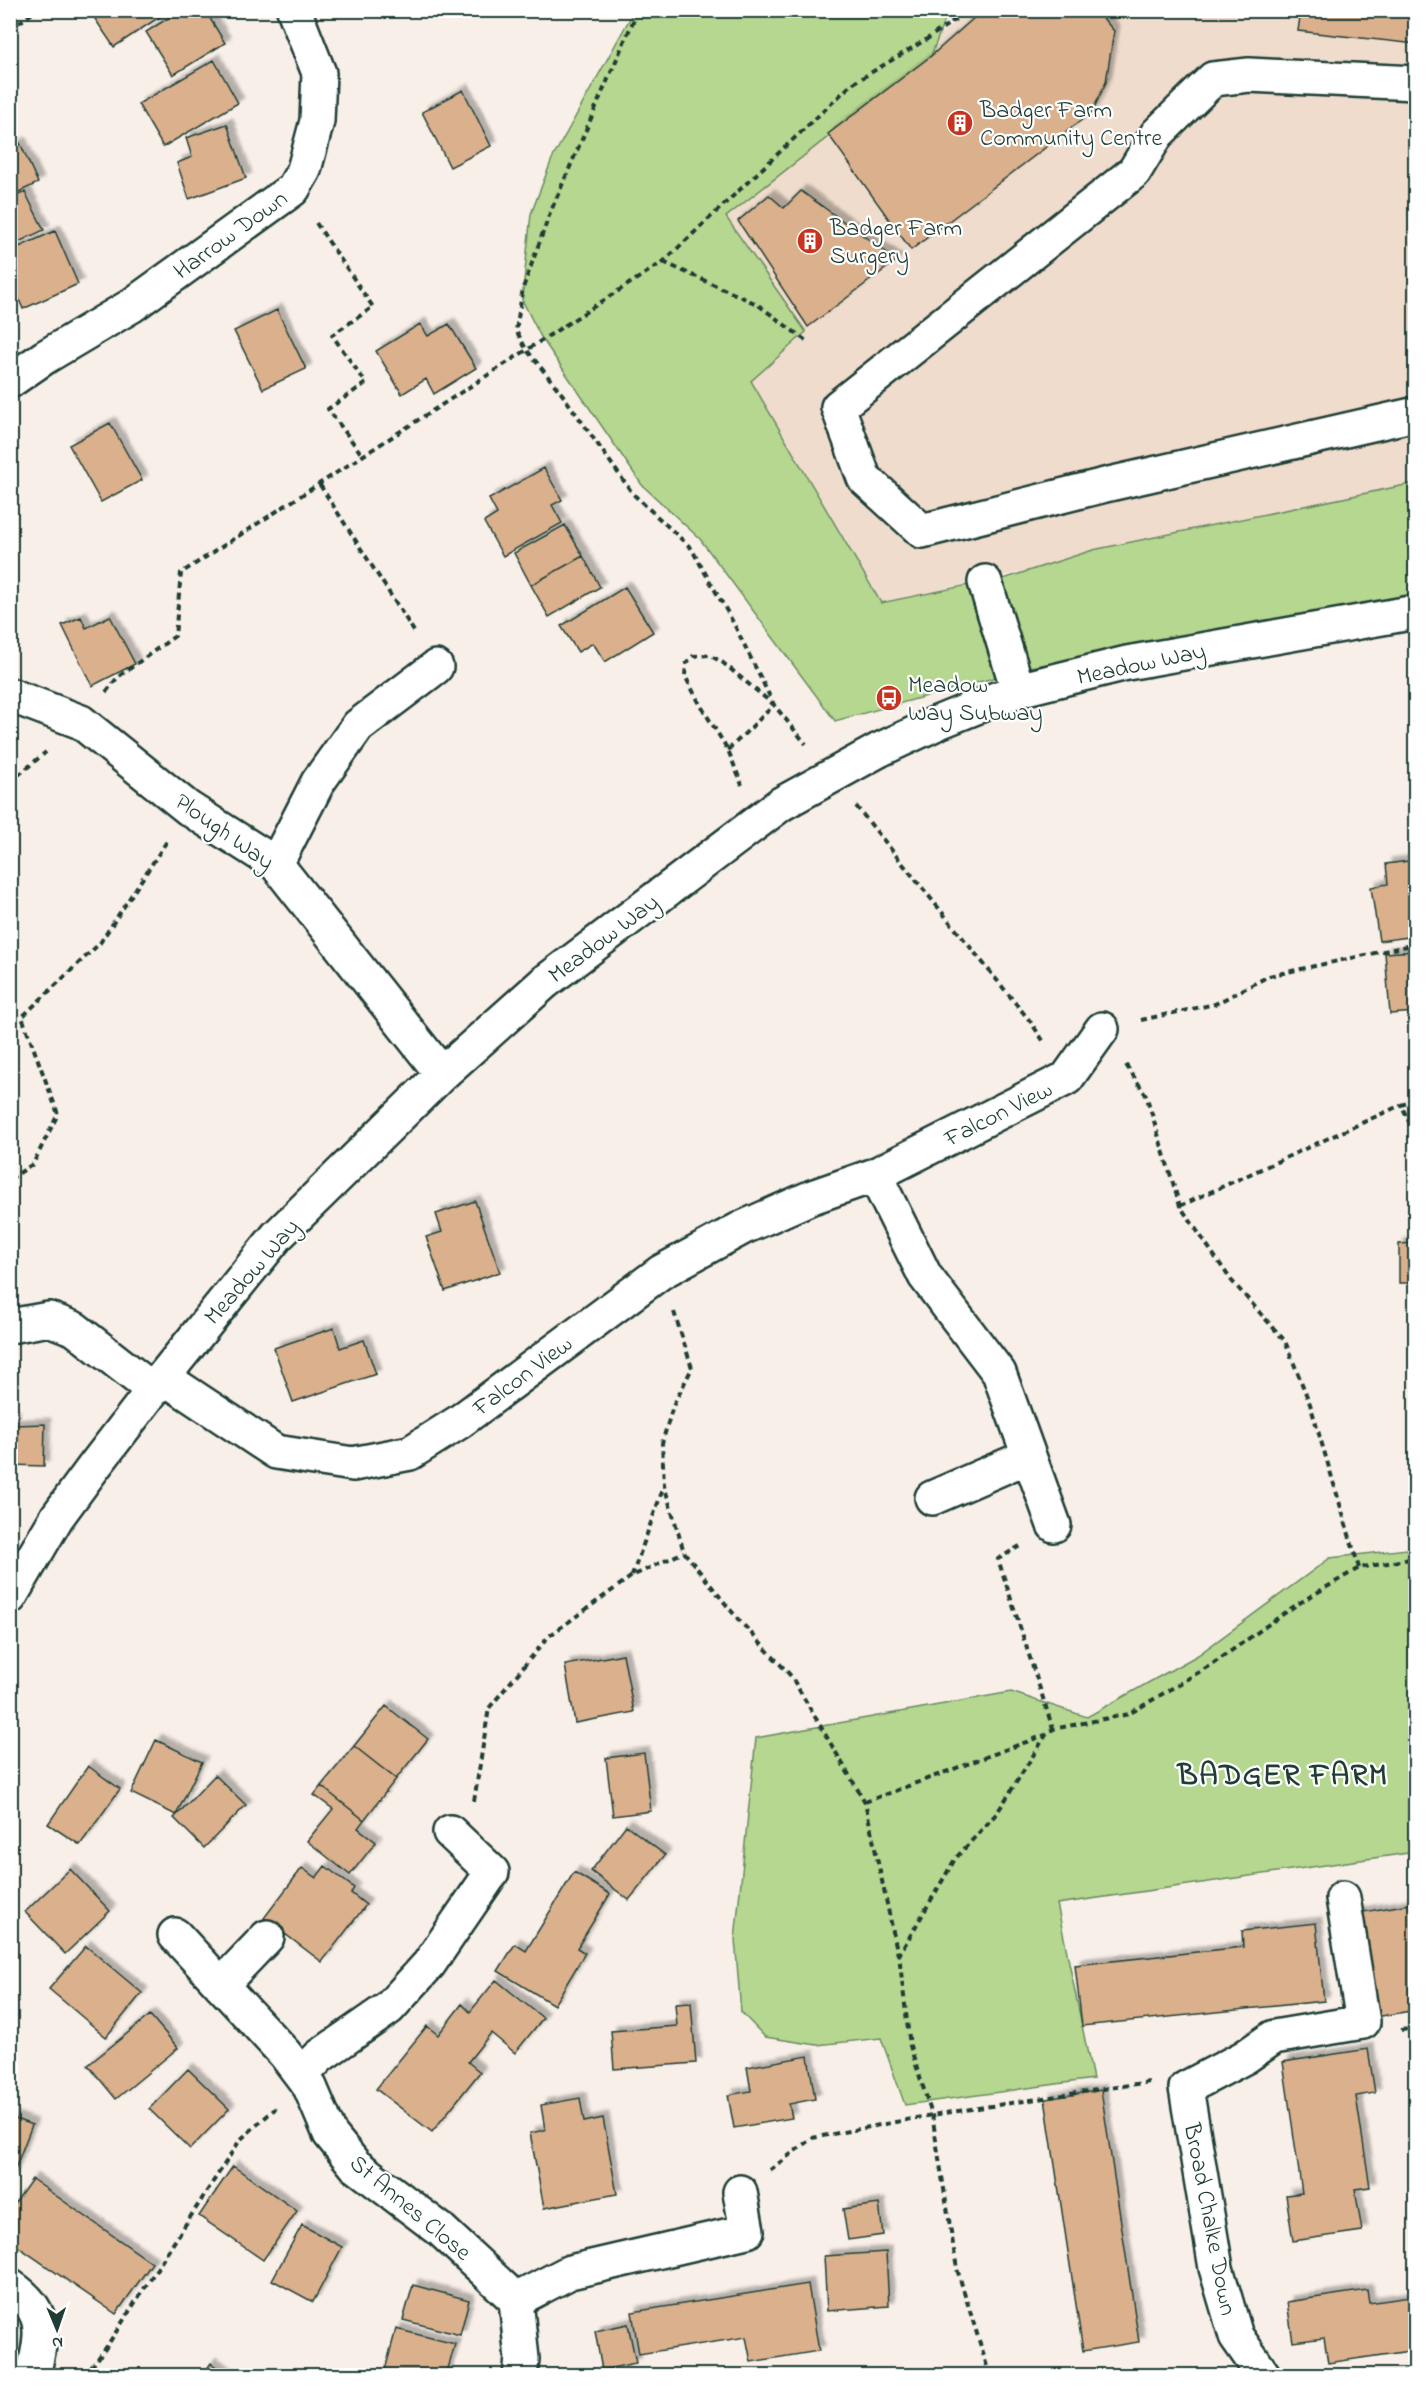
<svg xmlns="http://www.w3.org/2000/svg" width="1426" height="2386" viewBox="0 0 1426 2386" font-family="'Indie Flower',sans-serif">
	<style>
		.built { fill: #efdccc }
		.green { fill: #b6d790; stroke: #6a8a62; stroke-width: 1.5 }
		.building { fill: #dbb08c; stroke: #1f3d34; stroke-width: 1.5; filter: url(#shadow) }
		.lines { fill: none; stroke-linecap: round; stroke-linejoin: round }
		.minor-casing { stroke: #1f3d34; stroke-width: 38 }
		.path { stroke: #1f3d34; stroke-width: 4; stroke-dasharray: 6 4.5; stroke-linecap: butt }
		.minor { stroke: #fff; stroke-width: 33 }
		.minor-bridge-casing { stroke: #1f3d34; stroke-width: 38; stroke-linecap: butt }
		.minor-bridge { stroke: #fff; stroke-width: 33 }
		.labels { text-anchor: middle; stroke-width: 4.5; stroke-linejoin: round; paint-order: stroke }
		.poi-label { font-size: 24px; fill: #1f3d34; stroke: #fff; text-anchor: start }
		.street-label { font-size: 24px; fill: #1f3d34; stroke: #fff }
		.district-label { font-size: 30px; font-weight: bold; letter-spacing: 1.5px; fill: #1f3d34; stroke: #fff }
	</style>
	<defs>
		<filter id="shadow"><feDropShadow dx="5.5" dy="-5.5" stdDeviation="1.5" flood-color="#0004"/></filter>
	</defs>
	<rect width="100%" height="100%" fill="#f8efe8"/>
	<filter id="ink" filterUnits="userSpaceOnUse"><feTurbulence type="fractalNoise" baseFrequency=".0167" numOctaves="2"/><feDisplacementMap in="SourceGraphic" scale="12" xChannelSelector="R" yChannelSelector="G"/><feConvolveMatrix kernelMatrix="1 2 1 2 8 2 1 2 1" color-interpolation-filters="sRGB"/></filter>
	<g filter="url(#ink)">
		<!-- built -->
		<path class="built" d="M 968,11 L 1415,11 L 1415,484 L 882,603 L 751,381 L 725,217 Z"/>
		<!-- green -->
		<path class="green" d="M 634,11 L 948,11 L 931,56 L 726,217 L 806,332 L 751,381 L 881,603 L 973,584 L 1001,676 L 835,721 L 700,539 L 642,485 L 541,337 L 522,300 L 531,214 L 552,159 Z
			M 1415,483 L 1415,600 L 1249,631 L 1029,667 L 1000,580 L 1093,550 Z
			M 1415,1548 L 1415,1852 L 1057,1904 L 1093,2079 L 905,2105 L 881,2038 L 817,2045 L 765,2037 L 741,2012 L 735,1939 L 756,1738 L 1011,1692 L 1087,1717 L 1198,1655 L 1330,1558 Z"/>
		<!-- building -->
		<path class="building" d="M 89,10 L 167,10 L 167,12 L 114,47 Z
			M 181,10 L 205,10 L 225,43 L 173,75 L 146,32 Z
			M 983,10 L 1096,10 L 1114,31 L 1106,82 L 1092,112 L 911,250 L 828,134 L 931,56 Z
			M 1301,10 L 1416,10 L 1416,44 L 1298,31 Z
			M 214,60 L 238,103 L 163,147 L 138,104 Z
			M 463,90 L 491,146 L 450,167 L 422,112 Z
			M 227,124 L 246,178 L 189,199 L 177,163 L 192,157 L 186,138 Z
			M 20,143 L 38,183 L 10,196 L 10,148 Z
			M 801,191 L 897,260 L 808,327 L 738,221 L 769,195 L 784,208 Z
			M 25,192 L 44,230 L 10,246 L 10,199 Z
			M 55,231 L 78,284 L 23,309 L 16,292 L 10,294 L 10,251 Z
			M 277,310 L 306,369 L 263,389 L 234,331 Z
			M 420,324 L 428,336 L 449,324 L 476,368 L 434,394 L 426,379 L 402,394 L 376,351 Z
			M 110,423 L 142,480 L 101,502 L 69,445 Z
			M 544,468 L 562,500 L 552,505 L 562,523 L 503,556 L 484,522 L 497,514 L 489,499 Z
			M 565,525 L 583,556 L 531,585 L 514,553 Z
			M 583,556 L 600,587 L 549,617 L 531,585 Z
			M 625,587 L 653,632 L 605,662 L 593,643 L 578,652 L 561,626 Z
			M 110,616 L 135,664 L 92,686 L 62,625 L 81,617 L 86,628 Z
			M 1416,860 L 1416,936 L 1379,941 L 1371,887 L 1388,884 L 1386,864 Z
			M 1416,951 L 1416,1012 L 1390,1014 L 1385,953 Z
			M 475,1201 L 500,1272 L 445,1291 L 426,1237 L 442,1232 L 436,1214 Z
			M 1416,1243 L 1416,1283 L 1399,1283 L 1399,1244 Z
			M 334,1328 L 340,1348 L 364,1340 L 376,1374 L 293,1402 L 274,1348 Z
			M 10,1416 L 14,1416 L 14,1425 L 45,1424 L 44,1466 L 10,1465 Z
			M 623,1654 L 634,1712 L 575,1723 L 565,1665 Z
			M 386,1706 L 428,1739 L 396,1779 L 354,1746 Z
			M 156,1740 L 202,1762 L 176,1815 L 131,1793 Z
			M 354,1746 L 396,1779 L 364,1820 L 321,1786 Z
			M 644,1753 L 651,1811 L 613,1816 L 606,1758 Z
			M 88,1766 L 120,1789 L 80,1845 L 48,1824 Z
			M 215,1775 L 246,1805 L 204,1848 L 174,1818 Z
			M 321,1786 L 364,1820 L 358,1828 L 376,1842 L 350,1875 L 307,1841 L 333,1809 L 314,1795 Z
			M 626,1825 L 665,1855 L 629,1900 L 591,1871 Z
			M 325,1866 L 354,1888 L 351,1893 L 366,1905 L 322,1962 L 264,1918 L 302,1868 L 316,1878 Z
			M 70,1869 L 110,1911 L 65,1954 L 25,1912 Z
			M 574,1872 L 610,1894 L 577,1948 L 585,1953 L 554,2005 L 498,1971 L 515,1944 L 526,1951 Z
			M 1416,1903 L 1416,2010 L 1376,2017 L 1357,1913 Z
			M 1316,1923 L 1324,2001 L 1082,2026 L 1075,1965 L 1243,1947 L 1242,1931 Z
			M 86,1946 L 142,1993 L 106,2037 L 49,1989 Z
			M 496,1980 L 543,2018 L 515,2053 L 491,2033 L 468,2062 L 480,2072 L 432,2132 L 376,2089 L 427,2026 L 438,2035 L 462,2004 L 470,2012 Z
			M 691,2003 L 696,2063 L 614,2069 L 611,2031 L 677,2026 L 675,2004 Z
			M 150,2015 L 178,2048 L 116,2099 L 88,2065 Z
			M 1368,2049 L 1375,2093 L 1356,2096 L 1370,2187 L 1355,2189 L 1362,2231 L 1293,2241 L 1286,2195 L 1302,2193 L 1283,2062 Z
			M 808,2056 L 815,2099 L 789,2104 L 792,2118 L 734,2128 L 728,2095 L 751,2091 L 747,2067 Z
			M 188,2069 L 229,2109 L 190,2149 L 149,2109 Z
			M 1101,2090 L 1139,2342 L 1083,2351 L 1045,2099 Z
			M 580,2098 L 584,2122 L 603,2118 L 617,2194 L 544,2208 L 530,2133 L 545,2130 L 541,2105 Z
			M 10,2117 L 32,2125 L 10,2182 Z
			M 233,2166 L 297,2211 L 263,2260 L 199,2216 Z
			M 32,2179 L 152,2263 L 116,2314 L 10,2241 L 10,2210 Z
			M 879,2204 L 883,2235 L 848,2240 L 843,2209 Z
			M 302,2225 L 342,2247 L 313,2302 L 272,2280 Z
			M 886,2252 L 889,2306 L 827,2311 L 824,2256 Z
			M 808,2284 L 819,2351 L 751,2362 L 746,2337 L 639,2354 L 632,2312 Z
			M 413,2285 L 469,2300 L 460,2335 L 403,2320 Z
			M 1367,2290 L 1369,2303 L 1416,2296 L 1416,2350 L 1328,2363 L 1324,2338 L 1293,2342 L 1287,2302 Z
			M 628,2324 L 636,2363 L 602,2370 L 595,2331 Z
			M 396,2329 L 455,2344 L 446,2376 L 404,2376 L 385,2370 Z
			M 211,2363 L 228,2376 L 202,2376 Z"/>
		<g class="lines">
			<defs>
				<path id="minor" d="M 1416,83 L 1249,75 L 1213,79 L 1157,134 L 1134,172 L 838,407 L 864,478 L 922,531 L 1105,485 L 1416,414
					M 10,381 L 45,357 L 131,306 L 293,189 L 304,170 L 317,121 L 319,73 L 294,10
					M 985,582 L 1018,690
					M 10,695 L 81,722 L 188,808 L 276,864 L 442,1074
					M 879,750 L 939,722 L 1018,690 L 1127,663 L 1416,612
					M 276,864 L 318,782 L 358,726 L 436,667
					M 875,1175 L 925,1276 L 999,1373 L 1054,1525
					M 10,1326 L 49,1319 L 75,1329 L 153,1390
					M 163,1377 L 276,1452 L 353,1464 L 410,1453 L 459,1422 L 661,1272 L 742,1228 L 812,1197 L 875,1175 L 1067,1078 L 1102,1029
					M 932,1498 L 1029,1456
					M 10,1597 L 57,1517 L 93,1468 L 163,1377 L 277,1236 L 442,1074 L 545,982 L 781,804
					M 175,1935 L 285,2054 L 310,2087 L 330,2134 L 355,2165 L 441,2230 L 516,2300 L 522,2359 L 520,2376
					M 221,1985 L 267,1937
					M 301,2075 L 320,2056 L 389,2008 L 429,1964 L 492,1872 L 450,1832
					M 10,2286 C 49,2312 42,2334 33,2376
					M 516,2300 L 570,2272 L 747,2231 L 740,2192
					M 1264,2376 L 1236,2336 L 1216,2268 L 1186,2088 L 1245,2057 L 1274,2037 L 1363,2022 L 1343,1898"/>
			</defs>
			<!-- minor casing -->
			<use href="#minor" class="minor-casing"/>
			<!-- path -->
			<path class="path" d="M 638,10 L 550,213 L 523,288 L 516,330 L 526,349 L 562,394 L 633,494 L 691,548 L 733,622 L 774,705 L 806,744
				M 10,29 L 37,10
				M 316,223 L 373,307 L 332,335 L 366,383 L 328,409 L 363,456
				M 663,262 L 757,304 L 809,343
				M 320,485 L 415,633
				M 106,692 L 118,677 L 175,636 L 181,573 L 663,262 L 852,84 L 927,39 L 969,10
				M 728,750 L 774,705 L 722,662 L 709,655 L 693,656 L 686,664 L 685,676 L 701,706 L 728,750 L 742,785
				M 10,782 L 46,752
				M 856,806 L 1030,1021 L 1044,1042
				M 1141,1020 L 1215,1004 L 1269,976 L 1416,944
				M 1126,1065 L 1146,1095 L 1180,1206 L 1231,1280 L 1285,1341 L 1310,1404 L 1359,1568
				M 1416,1100 L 1401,1105 L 1416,1136
				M 10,1179 L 33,1164 L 58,1114 L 22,1017 L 100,943 L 167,841
				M 1180,1206 L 1401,1105
				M 674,1312 L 692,1368 L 673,1406 L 662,1443 L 664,1485 L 684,1552 L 737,1618 L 791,1676 L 865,1802 L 898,1955
				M 1020,1546 L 998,1559 L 1053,1729
				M 632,1576 L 664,1486
				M 474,1801 L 489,1708 L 549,1636 L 632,1576 L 684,1552
				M 865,1802 L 1045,1735
				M 1401,2030 L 1416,2028
				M 770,2170 L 812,2138 L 932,2115 L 1149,2082
				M 85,2376 L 105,2349 L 240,2140 L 276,2108
				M 990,2376 L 957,2269 L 932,2115 L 910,2046 L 899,1955 L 955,1859 L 997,1813 L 1046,1735 L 1053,1729 L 1129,1714 L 1214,1663 L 1296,1605 L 1359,1568 L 1416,1558"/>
			<!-- minor -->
			<use href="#minor" class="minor"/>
			<defs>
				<path id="minor-bridge" d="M 781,804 L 879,750"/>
			</defs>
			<!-- minor-bridge casing -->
			<use href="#minor-bridge" class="minor-bridge-casing"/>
			<!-- minor-bridge -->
			<use href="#minor-bridge" class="minor-bridge"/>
		</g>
	</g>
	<!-- icons -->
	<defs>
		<symbol id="building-disc" viewBox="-11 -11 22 22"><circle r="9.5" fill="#c8321e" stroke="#fff"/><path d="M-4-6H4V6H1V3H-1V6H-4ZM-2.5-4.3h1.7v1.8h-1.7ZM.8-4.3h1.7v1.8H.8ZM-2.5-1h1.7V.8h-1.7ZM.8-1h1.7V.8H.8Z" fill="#fff"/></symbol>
		<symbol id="bus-disc" viewBox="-11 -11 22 22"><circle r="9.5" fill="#c8321e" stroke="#fff"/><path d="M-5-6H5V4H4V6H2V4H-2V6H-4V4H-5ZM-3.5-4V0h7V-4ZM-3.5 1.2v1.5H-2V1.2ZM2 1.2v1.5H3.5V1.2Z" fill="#fff"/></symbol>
	</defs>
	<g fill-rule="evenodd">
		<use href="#building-disc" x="945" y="108" width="30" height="30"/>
		<use href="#building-disc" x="795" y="226" width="30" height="30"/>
		<use href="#bus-disc" x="874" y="683" width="30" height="30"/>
	</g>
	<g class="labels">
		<!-- poi labels -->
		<g class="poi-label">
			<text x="980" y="117">Badger Farm<tspan x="980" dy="28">Community Centre</tspan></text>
			<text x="830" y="235">Badger Farm<tspan x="830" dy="28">Surgery</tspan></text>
			<text x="908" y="692">Meadow<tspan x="908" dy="28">Way Subway</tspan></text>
		</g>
		<!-- street labels -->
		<g class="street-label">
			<text transform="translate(230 234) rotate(-36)" y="8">Harrow Down</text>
			<text transform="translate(1141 663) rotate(-12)" y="8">Meadow Way</text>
			<text transform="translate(225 831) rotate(35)" y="8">Plough Way</text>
			<text transform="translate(603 938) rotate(-37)" y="8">Meadow Way</text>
			<text transform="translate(998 1113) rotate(-27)" y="8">Falcon View</text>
			<text transform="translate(251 1271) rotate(-49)" y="8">Meadow Way</text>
			<text transform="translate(522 1375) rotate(-37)" y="8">Falcon View</text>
			<text transform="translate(411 2207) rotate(40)" y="8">St Annes Close</text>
			<text transform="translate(1211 2219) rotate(79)" y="8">Broad Chalke Down</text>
		</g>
		<!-- district labels -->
		<g class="district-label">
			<text x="1283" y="1784">BADGER FARM</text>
		</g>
	</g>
	<!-- margin -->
	<rect width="1426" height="2386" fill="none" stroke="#fff" stroke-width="36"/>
	<rect x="18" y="18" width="1390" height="2350" fill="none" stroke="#1f3d34" stroke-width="2" filter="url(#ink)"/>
	<!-- north arrow -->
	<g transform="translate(57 2329) rotate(178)" stroke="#ffffff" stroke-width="4.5" paint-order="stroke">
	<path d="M0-4.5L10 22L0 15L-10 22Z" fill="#1f3d34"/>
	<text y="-9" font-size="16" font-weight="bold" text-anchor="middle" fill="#1f3d34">N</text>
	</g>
</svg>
